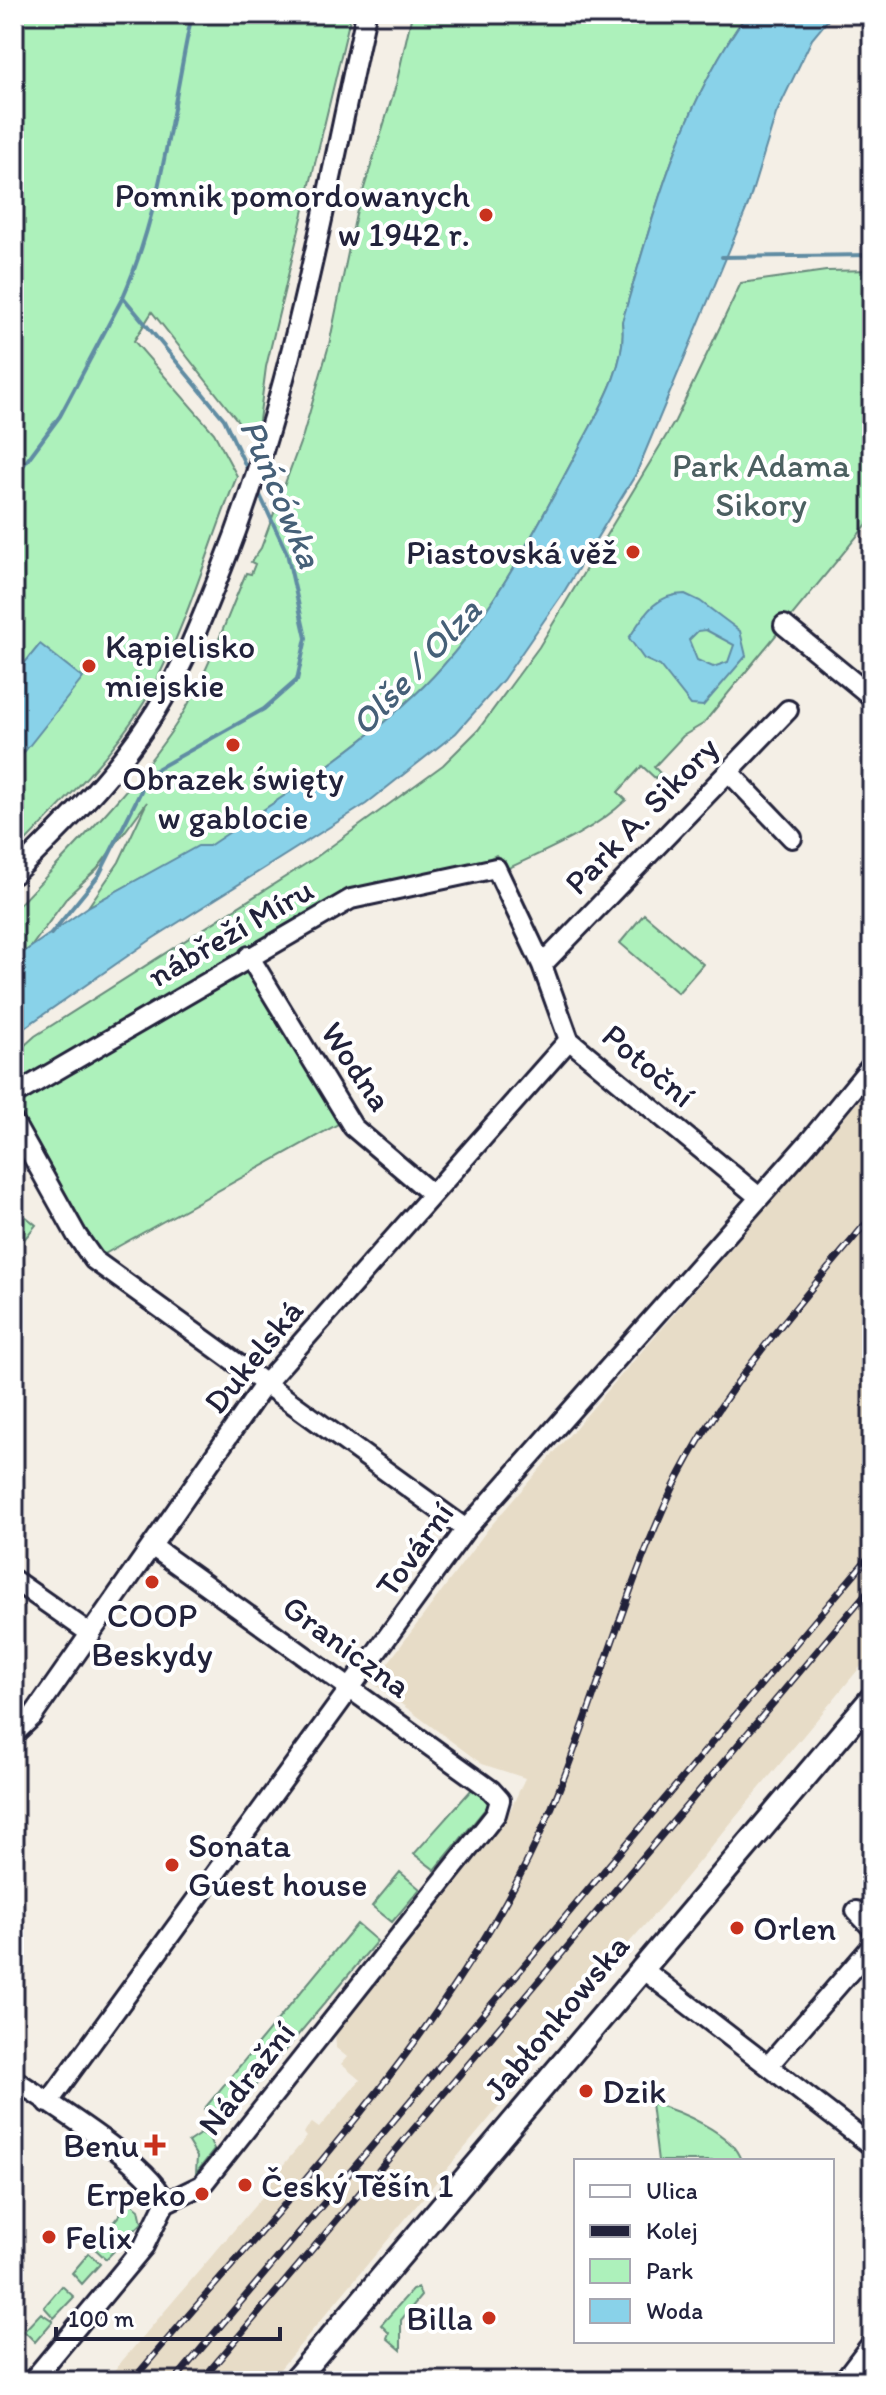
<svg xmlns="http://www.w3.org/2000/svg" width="886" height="2395" viewBox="0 0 886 2395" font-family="Itim,sans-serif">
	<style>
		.built { fill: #e7dcc7 }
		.green { fill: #adf1bb; stroke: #688a7b; stroke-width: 2 }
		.water { fill: #89d2e9; stroke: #608ca3; stroke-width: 2; fill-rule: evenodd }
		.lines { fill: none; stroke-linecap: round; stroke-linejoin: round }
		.stream { stroke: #608ca3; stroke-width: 4 }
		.minor-casing { stroke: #22223b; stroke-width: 24 }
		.major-casing { stroke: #22223b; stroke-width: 28 }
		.minor { stroke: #fff; stroke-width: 18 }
		.major { stroke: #fff; stroke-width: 22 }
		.rail-casing { stroke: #22223b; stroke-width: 7 }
		.rail { stroke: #fff; stroke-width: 4; stroke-dasharray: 12; stroke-linecap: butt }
		.poi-dot { fill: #c8321e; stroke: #fff; stroke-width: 3 }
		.labels { text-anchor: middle; stroke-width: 8; stroke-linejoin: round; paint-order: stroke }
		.poi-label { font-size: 34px; fill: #22223b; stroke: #fff; text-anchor: start }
		.park-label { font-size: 34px; fill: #4c6061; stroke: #fff }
		.street-label { font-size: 34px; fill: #22223b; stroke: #fff }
		.water-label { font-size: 36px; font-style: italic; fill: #466078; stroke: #fff }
	</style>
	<rect width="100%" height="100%" fill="#f4efe6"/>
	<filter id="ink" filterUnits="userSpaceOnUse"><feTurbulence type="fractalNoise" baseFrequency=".0125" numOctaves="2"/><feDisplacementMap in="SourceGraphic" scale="16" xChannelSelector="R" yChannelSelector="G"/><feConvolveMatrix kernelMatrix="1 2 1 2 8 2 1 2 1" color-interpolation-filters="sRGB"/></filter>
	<g filter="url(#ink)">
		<!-- built -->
		<path class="built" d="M 872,1085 L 872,1653 L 666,1901 L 524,2061 L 524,2077 L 270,2381 L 105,2381 L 270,2188 L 267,2184 L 307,2137 L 304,2133 L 307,2128 L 312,2123 L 319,2128 L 360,2080 L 341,2064 L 347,2057 L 336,2048 L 335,2029 L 508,1815 L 525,1778 L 482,1764 L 373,1683 L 488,1529 Z"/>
		<!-- green -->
		<path class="green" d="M 14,14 L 351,14 L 266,367 L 256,444 L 152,312 L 134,341 L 214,433 L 237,476 C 209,545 189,619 154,685 C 120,750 63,801 14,854 Z
			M 412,14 L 747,14 C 681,104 653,217 622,322 C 628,366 597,413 577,452 C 534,533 490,620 424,686 C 361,748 282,797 209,847 L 198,847 L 88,907 L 119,862 L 147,802 L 97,869 L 68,896 L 31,947 L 14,959 L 14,910 C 68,853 126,797 171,732 C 204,684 223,627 246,573 L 251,574 L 255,564 L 251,562 L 261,548 L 303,435 L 329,345 L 356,214 L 396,85 Z
			M 872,270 L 872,518 L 703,724 L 683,736 L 654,767 L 660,773 L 655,778 L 642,766 L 618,792 L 626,800 C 592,832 549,849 507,869 L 496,855 L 474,867 L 351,892 L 14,1089 L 14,1055 L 35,1036 L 315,858 L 443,765 L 478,730 L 539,647 L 675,421 L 741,283 L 826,271 Z
			M 644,914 L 703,964 L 678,993 L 620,943 Z
			M 251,969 L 338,1124 L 101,1256 L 14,1101 Z
			M 14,1207 L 36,1225 L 14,1252 Z
			M 472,1789 L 491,1802 L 435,1870 L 414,1854 Z
			M 400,1872 L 420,1889 L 392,1922 L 372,1906 Z
			M 357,1924 L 377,1941 L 223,2124 L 204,2109 Z
			M 651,2103 C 677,2110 734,2133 741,2161 L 658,2161 Z
			M 200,2134 L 208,2135 L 214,2150 L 196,2173 L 197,2157 L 188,2142 Z
			M 130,2202 L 139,2209 L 142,2223 L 106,2259 L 93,2247 Z
			M 89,2253 L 100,2264 L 82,2284 L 72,2273 Z
			M 62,2286 L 74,2297 L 54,2318 L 44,2307 Z
			M 418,2288 L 421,2296 L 401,2320 L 401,2350 L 387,2338 L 389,2333 L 381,2325 L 412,2290 Z
			M 41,2313 L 53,2321 L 35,2342 L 24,2331 Z"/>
		<!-- water -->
		<path class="water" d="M 747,14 L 833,14 L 812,39 L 776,114 L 748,205 L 636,474 L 565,590 L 503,680 L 456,733 L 366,804 L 152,939 L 14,1035 L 14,959 L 88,907 L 198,846 L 209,846 C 282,797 361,748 424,686 C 490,620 534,533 577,452 C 597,413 628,366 622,322 C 653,217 681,104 747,14 Z
			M 685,594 L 700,601 L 740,631 L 746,656 L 703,706 L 691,705 L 660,666 L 644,659 L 629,638 C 644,615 655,594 685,594 ZM 706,630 L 734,645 L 728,662 L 713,667 L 697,660 L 689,640 L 698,631 Z
			M 40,644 L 83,678 L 14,765 L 14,676 Z"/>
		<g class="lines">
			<!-- stream -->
			<path class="stream" d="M 192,14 C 172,108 162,208 123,297 L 224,419 L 249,473
				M 722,257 L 872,255
				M 14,478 L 60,416 L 123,297
				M 51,934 L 99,875 L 150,773 L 264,709 L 297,680 L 306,638 L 287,553 L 258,491"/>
			<defs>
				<path id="minor" d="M 784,625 L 872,697
					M 728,771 L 792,838
					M 14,874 C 61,828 109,781 146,726 C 180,677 200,623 222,568 C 293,390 325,200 366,14
					M 249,956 L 353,1127 L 432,1194
					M 542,965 L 788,710
					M 14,1095 L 351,899 L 496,868 L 542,965 L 569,1040 L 759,1197
					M 14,1123 L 77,1236 L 94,1260 L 466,1529
					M 153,1547 L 491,1790 L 500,1800 L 496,1814 L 202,2185 L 165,2203
					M 14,1580 L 91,1634
					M 14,1734 L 32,1717 L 264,1385 L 569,1040
					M 856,1911 L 872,1928
					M 641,1968 L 872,2146
					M 768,2066 L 872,1946
					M 14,2079 C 48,2103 155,2167 165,2203
					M 48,2103 L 466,1529 L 807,1144 L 872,1065
					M 32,2381 L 144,2246 L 165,2203
					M 843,2381 L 872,2343"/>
				<path id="major" d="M 294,2381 L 872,1698"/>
			</defs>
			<!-- minor casing -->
			<use href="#minor" class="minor-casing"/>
			<!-- major casing -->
			<use href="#major" class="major-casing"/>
			<!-- minor -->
			<use href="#minor" class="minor"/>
			<!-- major -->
			<use href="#major" class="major"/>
			<defs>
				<path id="rail" d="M 132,2381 C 267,2221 417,2068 516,1883 C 584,1757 612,1614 674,1486 C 724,1385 801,1302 872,1216
					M 174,2381 L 872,1553
					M 201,2381 L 872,1586"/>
			</defs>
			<!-- rail casing -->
			<use href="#rail" class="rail-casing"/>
			<!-- rail -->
			<use href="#rail" class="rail"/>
		</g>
	</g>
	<!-- markers -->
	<g class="poi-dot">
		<circle cx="486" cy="215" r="8"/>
		<circle cx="633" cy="552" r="8"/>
		<circle cx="89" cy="666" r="8"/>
		<circle cx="233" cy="745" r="8"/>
		<circle cx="152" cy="1582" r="8"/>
		<circle cx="172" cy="1865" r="8"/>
		<circle cx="737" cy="1928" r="8"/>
		<circle cx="586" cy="2091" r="8"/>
		<path d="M151 2133h8v8h8v8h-8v8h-8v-8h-8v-8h8z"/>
		<circle cx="245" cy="2185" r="8"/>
		<circle cx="202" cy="2194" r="8"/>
		<circle cx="49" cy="2237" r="8"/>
		<circle cx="489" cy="2318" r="8"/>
	</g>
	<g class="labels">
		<!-- poi labels -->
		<g class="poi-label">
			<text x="470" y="207" text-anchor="end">Pomnik pomordowanych<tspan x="470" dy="39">w 1942 r.</tspan></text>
			<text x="617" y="564" text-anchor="end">Piastovská věž</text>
			<text x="105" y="658">Kąpielisko<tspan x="105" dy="39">miejskie</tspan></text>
			<text x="233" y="790" text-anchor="middle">Obrazek święty<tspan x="233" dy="39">w gablocie</tspan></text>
			<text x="152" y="1627" text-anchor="middle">COOP<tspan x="152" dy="39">Beskydy</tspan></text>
			<text x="188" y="1857">Sonata<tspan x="188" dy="39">Guest house</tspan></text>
			<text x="753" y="1940">Orlen</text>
			<text x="602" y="2103">Dzik</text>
			<text x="139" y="2157" text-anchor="end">Benu</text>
			<text x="261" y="2197">Český Těšín 1</text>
			<text x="186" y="2206" text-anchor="end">Erpeko</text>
			<text x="65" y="2249">Felix</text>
			<text x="473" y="2330" text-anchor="end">Billa</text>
		</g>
		<!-- park labels -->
		<g class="park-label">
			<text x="761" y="477">Park Adama<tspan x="761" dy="39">Sikory</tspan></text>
		</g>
		<!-- street labels -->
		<g class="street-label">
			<text transform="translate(641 815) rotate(-46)" y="12">Park A. Sikory</text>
			<text transform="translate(230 932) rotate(-30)" y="12">nábřeží Míru</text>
			<text transform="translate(649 1065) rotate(40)" y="12">Potoční</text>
			<text transform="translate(357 1066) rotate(56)" y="12">Wodna</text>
			<text transform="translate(253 1356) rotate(-51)" y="12">Dukelská</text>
			<text transform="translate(414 1549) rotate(-54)" y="12">Tovární</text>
			<text transform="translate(347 1646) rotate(36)" y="12">Graniczna</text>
			<text transform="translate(556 2017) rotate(-50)" y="12">Jabłonkowska</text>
			<text transform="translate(246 2078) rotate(-52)" y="12">Nádražní</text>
		</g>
		<!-- water labels -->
		<g class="water-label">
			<text transform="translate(282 493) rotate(67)" y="13">Puńcówka</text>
			<text transform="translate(415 666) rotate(-47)" y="13">Olše / Olza</text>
		</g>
	</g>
	<!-- margin -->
	<rect width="886" height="2395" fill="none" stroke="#fff" stroke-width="48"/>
	<rect x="24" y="24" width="838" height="2347" fill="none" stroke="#22223b" stroke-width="3" filter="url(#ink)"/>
	<!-- legend -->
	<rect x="574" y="2159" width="260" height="184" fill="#ffffff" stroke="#a7a7b1" stroke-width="2"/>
	<rect x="590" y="2185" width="40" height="12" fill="#ffffff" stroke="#a7a7b1" stroke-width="2"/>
	<text x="646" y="2199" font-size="24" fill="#22223b">Ulica</text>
	<rect x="590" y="2225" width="40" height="12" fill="#22223b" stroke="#a7a7b1" stroke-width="2"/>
	<text x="646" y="2239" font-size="24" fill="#22223b">Kolej</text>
	<rect x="590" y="2259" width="40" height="24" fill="#adf1bb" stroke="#a7a7b1" stroke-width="2"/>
	<text x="646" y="2279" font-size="24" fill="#22223b">Park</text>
	<rect x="590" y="2299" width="40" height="24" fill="#89d2e9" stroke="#a7a7b1" stroke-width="2"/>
	<text x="646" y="2319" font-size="24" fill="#22223b">Woda</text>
	<!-- scale -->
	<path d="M56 2327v12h224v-12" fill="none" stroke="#22223b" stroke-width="4"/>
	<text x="68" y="2327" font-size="24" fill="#22223b" stroke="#ffffff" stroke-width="6" paint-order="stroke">100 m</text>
</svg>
